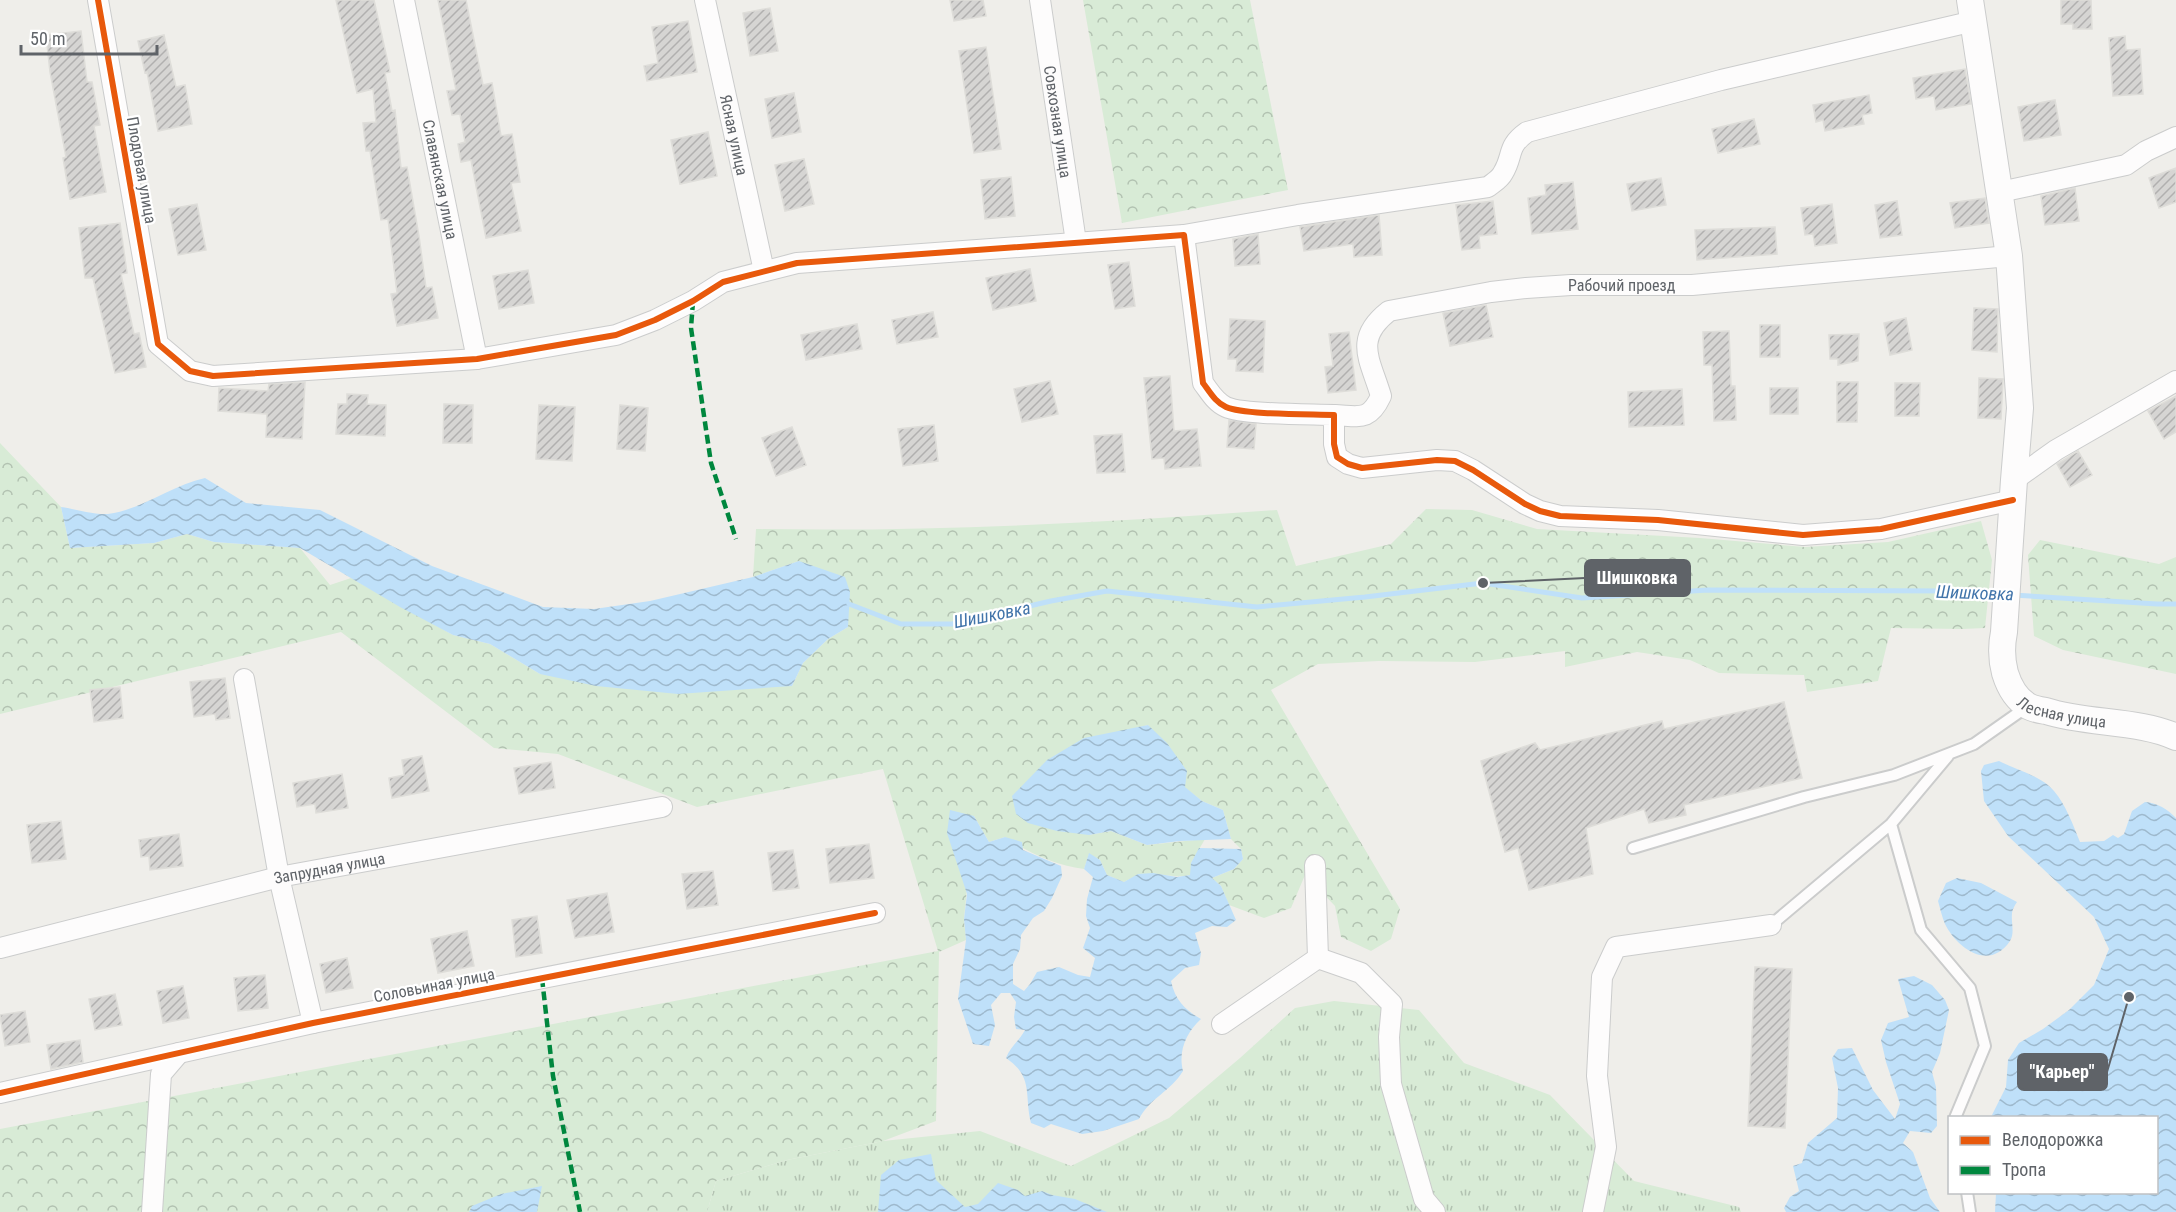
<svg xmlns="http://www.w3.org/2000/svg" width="2176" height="1212" viewBox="0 0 2176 1212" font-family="'Roboto Condensed',sans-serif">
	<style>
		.grass { fill: url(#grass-tufts) }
		.forest { fill: url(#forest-crowns) }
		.water { fill: url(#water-waves) }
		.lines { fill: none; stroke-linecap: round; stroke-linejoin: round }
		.stream { stroke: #bfe0f9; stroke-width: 5 }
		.building { fill: url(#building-hatch); stroke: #deddd9; stroke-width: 1.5 }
		.service-casing { stroke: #cbcccc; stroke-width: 14 }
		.minor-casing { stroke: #cbcccc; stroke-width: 22 }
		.tertiary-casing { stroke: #cbcccc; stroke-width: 28 }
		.service { stroke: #fdfcfc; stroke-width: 10 }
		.minor { stroke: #fdfcfc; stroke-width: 20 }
		.tertiary { stroke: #fdfcfc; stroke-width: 26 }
		.quiet { stroke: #00873e; stroke-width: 4.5; stroke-dasharray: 9 4.5; stroke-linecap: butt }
		.cycleway-casing { stroke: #fff; stroke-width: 10 }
		.cycleway { stroke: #e8590c; stroke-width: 6 }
		.labels { text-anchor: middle; stroke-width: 4.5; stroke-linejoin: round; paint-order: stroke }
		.street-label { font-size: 16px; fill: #5f6368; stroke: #fff }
		.water-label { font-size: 18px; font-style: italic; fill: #4174aa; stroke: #fff }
		.leader { fill: none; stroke: #5f6368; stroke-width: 2 }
		.callout-dot { fill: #5f6368; stroke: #fff; stroke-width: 2 }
		.callout { fill: #5f6368; stroke: #5f6368; stroke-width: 2 }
		.callout-label { font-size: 18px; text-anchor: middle; font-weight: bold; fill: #fff }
	</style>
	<defs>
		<pattern id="grass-tufts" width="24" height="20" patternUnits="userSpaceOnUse" patternTransform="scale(1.5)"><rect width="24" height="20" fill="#d8ebd6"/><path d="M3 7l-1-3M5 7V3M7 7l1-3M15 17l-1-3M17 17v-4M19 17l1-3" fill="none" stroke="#b2c2b1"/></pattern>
		<pattern id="forest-crowns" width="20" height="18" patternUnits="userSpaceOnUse" patternTransform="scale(1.5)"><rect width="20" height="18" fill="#d8ebd6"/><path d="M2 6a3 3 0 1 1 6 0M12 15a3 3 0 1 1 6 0" fill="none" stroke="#b2c2b1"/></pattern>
		<pattern id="water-waves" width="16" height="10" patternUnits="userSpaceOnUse" patternTransform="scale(1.5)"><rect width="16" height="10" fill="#bfe0f9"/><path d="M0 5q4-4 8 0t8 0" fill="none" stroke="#9eb9cd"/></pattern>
		<pattern id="building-hatch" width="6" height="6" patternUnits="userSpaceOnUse" patternTransform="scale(1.5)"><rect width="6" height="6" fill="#d6d5d3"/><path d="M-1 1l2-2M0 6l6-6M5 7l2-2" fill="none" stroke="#b1b0af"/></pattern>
	</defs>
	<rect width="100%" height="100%" fill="#efeeea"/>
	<!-- grass -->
	<path class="grass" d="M 1334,1001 L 1419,1010 L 1464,1063 L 1550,1095 L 1634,1181 L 1739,1207 L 1741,1212 L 707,1212 L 716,1181 L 787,1160 L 883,1141 L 980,1131 L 1071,1166 L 1169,1118 L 1240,1058 L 1295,1008 Z"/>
	<!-- forest -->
	<path class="forest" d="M 1083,0 L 1250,0 L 1288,190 L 1122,223 Z
		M 0,443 L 61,507 L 70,548 L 154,543 L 187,534 L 214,542 L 300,548 L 330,585 L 351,578 L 453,635 L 490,644 L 540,674 L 792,686 L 803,663 L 828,639 L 848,627 L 799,561 L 753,577 L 756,529 C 929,532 1103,523 1277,510 L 1296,566 L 1391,544 L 1426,509 L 1472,510 L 1537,529 L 1700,538 L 1805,547 L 1888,542 L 1981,521 L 1992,560 L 1985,628 L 1962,629 L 1891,628 L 1878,681 L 1807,692 L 1804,675 L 1719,673 L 1690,660 L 1637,652 L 1565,667 L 1565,651 L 1475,662 L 1379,661 L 1318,664 L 1271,690 L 1400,909 L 1391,939 L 1371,951 L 1341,937 L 1335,906 L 1305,875 L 1291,908 L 1264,918 L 1229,905 L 1221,886 L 1212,878 L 1234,869 L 1243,859 L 1241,849 L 1231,839 L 1223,810 L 1202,801 L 1184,787 L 1148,725 L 1120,732 L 1089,835 L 1111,831 L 1147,845 L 1205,839 L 1191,863 L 1191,875 C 1162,880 1153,866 1124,882 L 1107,875 L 1100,860 L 1089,854 L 1084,869 C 1055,865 1029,853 1005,837 L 989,842 L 974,816 L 964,919 L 966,940 L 939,952 L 936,1121 L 883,1141 L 787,1160 L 716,1181 L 707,1212 L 0,1212 L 0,1129 L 938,951 L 883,769 L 697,807 L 558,754 L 494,748 L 341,632 L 0,714 Z
		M 2040,540 L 2159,564 L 2176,557 L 2176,674 L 2063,650 L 2034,636 L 2028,555 Z"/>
	<!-- water -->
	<path class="water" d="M 205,478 L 246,503 L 320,510 L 432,566 L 543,607 L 594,609 L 650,601 L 753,577 L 799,561 L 845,577 L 850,592 L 848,627 L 828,639 L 803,663 L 792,686 L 678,694 L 596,686 L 540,674 L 490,644 L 453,635 L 400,607 L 300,548 L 214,542 L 187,534 L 154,543 L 70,548 L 61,507 C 76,509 94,515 108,514 C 141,510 172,485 205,478 Z
		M 1148,725 L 1167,743 L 1187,771 L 1185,787 L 1202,801 L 1223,810 L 1231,839 L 1180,841 L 1147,845 L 1111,831 L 1089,835 L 1057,831 L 1028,823 L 1016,814 L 1012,796 L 1047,760 L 1084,738 Z
		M 1999,761 C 2016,770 2042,776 2054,791 C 2066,805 2073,825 2080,842 L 2104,841 L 2113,835 L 2118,838 L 2124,834 L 2132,811 L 2145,802 C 2158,803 2167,809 2176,818 L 2176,1212 L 1995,1212 L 1996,1193 L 2156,1192 L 2156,1118 L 1991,1117 L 2006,1087 L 2008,1060 L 2019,1043 L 2043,1029 L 2069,1010 L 2094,985 L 2109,949 L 2094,917 L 2008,836 L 1984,801 L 1981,771 L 1984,765 Z
		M 950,810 L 974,816 L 989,842 L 1005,837 L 1022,842 L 1023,850 L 1061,866 L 1062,876 L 1052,898 L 1044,911 L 1033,918 L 1021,935 L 1020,949 L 1013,964 L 1013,984 L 1024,991 L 1030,984 L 1037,972 L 1059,967 L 1078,975 L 1090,977 L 1095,958 L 1083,948 L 1090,928 L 1086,916 L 1087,899 L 1093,877 L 1084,869 L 1089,853 L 1100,860 L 1107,875 L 1124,882 L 1138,874 L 1153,873 L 1177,877 L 1190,875 L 1191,863 L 1199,848 L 1241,849 L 1243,859 L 1234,869 L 1212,878 L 1221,886 L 1236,920 L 1227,927 L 1212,926 L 1195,933 L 1201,953 L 1199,965 L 1185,968 L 1171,981 C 1175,1000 1185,1010 1201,1019 C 1186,1033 1178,1051 1183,1071 C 1171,1091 1150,1098 1139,1119 L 1103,1131 L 1082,1134 L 1051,1124 L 1044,1128 L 1031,1123 C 1024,1095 1034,1077 1006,1058 C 1010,1047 1019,1041 1025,1030 L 1016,1029 L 1014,1017 L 1016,1002 L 1010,993 L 1001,993 L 991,1005 L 995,1025 L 989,1046 L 973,1044 L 958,999 L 966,940 L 964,919 L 967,894 L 947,833 Z
		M 1957,878 L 1981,883 L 2017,902 C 2015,905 2012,910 2012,914 C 2011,923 2015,933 2010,941 C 1989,972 1957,948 1945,924 C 1942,917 1940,908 1938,901 L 1946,883 Z
		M 1914,976 L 1932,985 L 1945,1000 L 1949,1010 L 1940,1053 L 1932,1072 L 1936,1087 L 1937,1126 L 1931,1133 L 1910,1131 L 1903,1143 L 1913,1152 L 1930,1198 L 1940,1212 L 1786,1212 L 1784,1208 L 1790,1197 L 1799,1191 L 1793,1166 L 1802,1163 L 1808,1143 L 1837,1118 L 1838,1088 L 1832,1058 L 1838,1049 L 1852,1048 L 1873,1090 L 1895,1119 L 1900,1104 L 1886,1062 L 1881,1040 L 1888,1023 L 1909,1017 L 1898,979 Z
		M 931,1154 L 936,1180 L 965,1207 L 978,1204 L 998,1183 L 1018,1190 L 1025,1196 L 1042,1191 L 1052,1195 L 1075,1199 L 1107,1212 L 878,1212 L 881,1175 L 899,1160 Z
		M 542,1186 L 537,1212 L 469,1212 L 472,1206 L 501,1194 Z"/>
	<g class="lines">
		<!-- stream -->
		<path class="stream" d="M 2013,595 L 2157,604 L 2176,604
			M 849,604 L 901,624 L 952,624 L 1051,601 L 1107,591 L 1257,607 L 1365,597 L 1483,583 L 1582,598 L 1708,590 L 1954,591 L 2001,594"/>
	</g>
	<!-- building -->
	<path class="building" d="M 336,0 L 374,0 L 390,72 L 385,73 L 392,111 L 395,110 L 401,168 L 407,167 L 419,236 L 426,288 L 432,287 L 438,318 L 397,326 L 391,294 L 397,293 L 388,219 L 381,220 L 370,151 L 366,151 L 363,123 L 376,122 L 373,89 L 357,93 Z
		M 438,0 L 466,0 L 483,85 L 492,83 L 501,136 L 512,134 L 520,182 L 511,183 L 521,231 L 486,238 L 471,160 L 461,162 L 458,144 L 465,142 L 460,114 L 452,115 L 447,91 L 456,90 Z
		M 950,0 L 983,0 L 986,16 L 954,21 Z
		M 2061,0 L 2091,0 L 2092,29 L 2073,29 L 2073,24 L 2061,24 Z
		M 770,8 L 778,51 L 750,56 L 743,13 Z
		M 688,21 L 697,72 L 647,81 L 644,66 L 658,63 L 652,27 Z
		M 81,31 L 87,82 L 92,82 L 100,125 L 94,126 L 106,192 L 70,199 L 63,158 L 66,157 L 50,72 L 46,35 Z
		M 164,35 L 176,87 L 185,85 L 192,124 L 158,131 L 147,72 L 145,73 L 138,41 Z
		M 2125,36 L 2126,50 L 2140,49 L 2143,94 L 2113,96 L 2109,38 Z
		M 986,47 L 1001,149 L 974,153 L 959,51 Z
		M 1965,69 L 1971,104 L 1936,110 L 1934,96 L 1916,99 L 1913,78 Z
		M 794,93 L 801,132 L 772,138 L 765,99 Z
		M 1869,95 L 1872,113 L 1862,115 L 1864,124 L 1825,131 L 1823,120 L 1816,122 L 1813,105 Z
		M 2055,100 L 2061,135 L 2024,141 L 2018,107 Z
		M 1754,119 L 1760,144 L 1718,153 L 1712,129 Z
		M 708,132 L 717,176 L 680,184 L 671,140 Z
		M 804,159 L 814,204 L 785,211 L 775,165 Z
		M 2176,168 L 2176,202 L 2159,208 L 2149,178 Z
		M 1011,177 L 1015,216 L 985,219 L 981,180 Z
		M 1661,178 L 1666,205 L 1632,211 L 1627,184 Z
		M 1573,182 L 1578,229 L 1532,234 L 1528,198 L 1546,195 L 1545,185 Z
		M 2075,188 L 2079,221 L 2045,225 L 2041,196 Z
		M 1985,198 L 1989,223 L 1955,228 L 1950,203 Z
		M 1493,201 L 1497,234 L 1479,236 L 1480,248 L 1462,250 L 1456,205 Z
		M 1897,201 L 1902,235 L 1880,238 L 1875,205 Z
		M 197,204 L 206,250 L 178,255 L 169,209 Z
		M 1832,204 L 1837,243 L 1815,246 L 1813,234 L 1805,235 L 1801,208 Z
		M 1379,215 L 1382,255 L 1354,257 L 1353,244 L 1304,251 L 1300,227 Z
		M 120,223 L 127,273 L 121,274 L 134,334 L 139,333 L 146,367 L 115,373 L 93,278 L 85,278 L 79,228 Z
		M 1775,227 L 1777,254 L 1697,260 L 1695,230 Z
		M 1258,234 L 1260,264 L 1235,266 L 1233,239 Z
		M 1129,262 L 1135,306 L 1115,309 L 1108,265 Z
		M 1030,269 L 1036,301 L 993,310 L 986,278 Z
		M 528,270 L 534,303 L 499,309 L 493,276 Z
		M 1486,305 L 1493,337 L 1450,346 L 1443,313 Z
		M 1974,308 L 1998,309 L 1997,352 L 1972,350 Z
		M 933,312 L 938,337 L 897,344 L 892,320 Z
		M 1906,318 L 1912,350 L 1890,355 L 1884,323 Z
		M 1230,319 L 1265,321 L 1263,372 L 1236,371 L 1237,359 L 1228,359 Z
		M 857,324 L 862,349 L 806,360 L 801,335 Z
		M 1760,325 L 1780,325 L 1780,357 L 1760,357 Z
		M 1729,331 L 1731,386 L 1735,386 L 1736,420 L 1714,421 L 1712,365 L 1704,365 L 1703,332 Z
		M 1349,332 L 1356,390 L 1328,393 L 1325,367 L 1333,366 L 1329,334 Z
		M 1859,334 L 1858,361 L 1838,365 L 1838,359 L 1830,359 L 1829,335 Z
		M 1170,376 L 1174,431 L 1197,429 L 1201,466 L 1165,469 L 1164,458 L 1152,459 L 1144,378 Z
		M 1979,378 L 2003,379 L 2001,419 L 1978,418 Z
		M 1050,381 L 1058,414 L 1022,422 L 1014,389 Z
		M 305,382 L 302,439 L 266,437 L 267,414 L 218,411 L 219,388 L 268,391 L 269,384 Z
		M 1837,382 L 1858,382 L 1857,422 L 1837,422 Z
		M 1895,383 L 1920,383 L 1919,416 L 1895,416 Z
		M 1770,388 L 1798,388 L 1798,414 L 1770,414 Z
		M 1682,389 L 1684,425 L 1629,427 L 1628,392 Z
		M 347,394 L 368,395 L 367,404 L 386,405 L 385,436 L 336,434 L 338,404 L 347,404 Z
		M 2176,396 L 2176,432 L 2164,439 L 2148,411 Z
		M 444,404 L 473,405 L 472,443 L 443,443 Z
		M 539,405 L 575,407 L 572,461 L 536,459 Z
		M 620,405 L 648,408 L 645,451 L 617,449 Z
		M 1229,420 L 1256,424 L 1254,449 L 1227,447 Z
		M 934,425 L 938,461 L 903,466 L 898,429 Z
		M 792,427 L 806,465 L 776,476 L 762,438 Z
		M 1122,434 L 1125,472 L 1097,473 L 1094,436 Z
		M 2078,451 L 2092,475 L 2070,487 L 2057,464 Z
		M 225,678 L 230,718 L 216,720 L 215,714 L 194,717 L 190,682 Z
		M 120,687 L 123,718 L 94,722 L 90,690 Z
		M 1784,702 L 1802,778 L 1684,805 L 1686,815 L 1649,823 L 1644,809 L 1586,828 L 1593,874 L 1529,890 L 1518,848 L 1505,852 L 1481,761 L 1535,743 L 1540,750 L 1662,721 L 1664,729 Z
		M 422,756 L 429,791 L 392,798 L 389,778 L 404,775 L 402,760 Z
		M 551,762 L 555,788 L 519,794 L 514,768 Z
		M 342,774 L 348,808 L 316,813 L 315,804 L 297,807 L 293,783 Z
		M 61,821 L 66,859 L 32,863 L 27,825 Z
		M 179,834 L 183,866 L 150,870 L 149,856 L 141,857 L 139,840 Z
		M 869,844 L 874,878 L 830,883 L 826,849 Z
		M 793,850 L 799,888 L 773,891 L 768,853 Z
		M 713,871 L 718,905 L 687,909 L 682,874 Z
		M 607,893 L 614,932 L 575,938 L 567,900 Z
		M 537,916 L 542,953 L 516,957 L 512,920 Z
		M 467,931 L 474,966 L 438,973 L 431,939 Z
		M 347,958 L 353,988 L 326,993 L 320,964 Z
		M 1755,967 L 1792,969 L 1785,1128 L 1748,1126 Z
		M 265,975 L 268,1008 L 238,1011 L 234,978 Z
		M 183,986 L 189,1018 L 163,1023 L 157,991 Z
		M 115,994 L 122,1025 L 95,1030 L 89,999 Z
		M 25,1011 L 30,1042 L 5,1046 L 0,1015 Z
		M 80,1040 L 83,1062 L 51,1069 L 47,1045 Z"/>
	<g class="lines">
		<defs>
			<path id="service" d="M 1891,824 L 1921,930 L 1970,988 L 1985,1046 L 1955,1118
				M 1633,848 L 1804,797 L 1894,775 L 1974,744 L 2028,706
				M 1771,925 L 1891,824 L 1948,756
				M 1967,1192 L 1970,1212"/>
			<g id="minor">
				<path d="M 98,0 L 158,344 L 190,371 L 213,376 L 477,359 L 616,335 L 655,320 L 693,301 L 723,282 L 797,263 L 1184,235 L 1203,383 C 1210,392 1215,402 1226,407 C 1244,415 1310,414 1334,415 L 1334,444 L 1337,457 L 1348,464 L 1362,468 L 1437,460 L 1455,461 L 1473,470 L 1525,504 L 1540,511 L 1560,516 L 1658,520 L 1803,535 L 1881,529 L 2013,500"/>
				<path id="s1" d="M 404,0 L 477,359"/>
				<path id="s2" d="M 705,0 L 764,271"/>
				<path id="s3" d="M 1040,0 L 1076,242"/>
				<path d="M 2000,192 L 2126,165 L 2146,151 L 2176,137"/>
				<path d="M 1184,235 L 1298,215 L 1488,187 C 1493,183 1500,179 1503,173 C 1514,155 1506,147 1527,132 L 1721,80 L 1974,21"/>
				<path id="s4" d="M 1334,415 C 1359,416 1369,422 1381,396 C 1370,359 1353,339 1389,311 L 1491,292 L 1526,288 L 1571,285 L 1692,285 L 2009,256"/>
				<path d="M 2014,480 L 2056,450 L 2176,381"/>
				<path d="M 244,679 L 279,877 L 313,1023"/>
				<path id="s5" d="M 0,948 L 279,877 L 662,807"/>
				<path d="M 1318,958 L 1361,973 L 1392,1004 L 1389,1037 L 1391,1084 L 1424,1199 L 1435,1212"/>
				<path d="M 1222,1024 L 1318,958 L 1315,865"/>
				<path d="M 0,1093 L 313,1023 L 875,913"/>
				<path d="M 152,1212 L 161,1074 L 179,1053"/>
				<path d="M 1593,1212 L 1606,1147 L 1597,1076 L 1602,977 L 1616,947 L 1771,925"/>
			</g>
			<g id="tertiary">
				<path id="s6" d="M 1970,0 L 2009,256 L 2020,408 L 2014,480 L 2004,632 C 2001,647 2001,658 2005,673 C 2009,686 2016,699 2028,706 C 2033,709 2040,710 2046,711 C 2086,724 2140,720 2176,737"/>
			</g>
		</defs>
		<!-- service casing -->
		<use href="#service" class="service-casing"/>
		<!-- minor casing -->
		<use href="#minor" class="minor-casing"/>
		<!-- tertiary casing -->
		<use href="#tertiary" class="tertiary-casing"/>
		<!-- service -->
		<use href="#service" class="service"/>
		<!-- minor -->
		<use href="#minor" class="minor"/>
		<!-- tertiary -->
		<use href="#tertiary" class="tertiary"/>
		<!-- quiet -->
		<path class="quiet" d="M 693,301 L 691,328 L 711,463 L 736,539
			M 542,978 L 553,1076 L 580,1212"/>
		<defs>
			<path id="cycleway" d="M 98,0 L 158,344 L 190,371 L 213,376 L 477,359 L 616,335 L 655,320 L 693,301 L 723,282 L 797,263 L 1184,235 L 1203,383 C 1210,392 1215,402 1226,407 C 1244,415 1310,414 1334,415 L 1334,444 L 1337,457 L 1348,464 L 1362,468 L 1437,460 L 1455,461 L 1473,470 L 1525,504 L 1540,511 L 1560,516 L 1658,520 L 1803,535 L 1881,529 L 2013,500
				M 0,1093 L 313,1023 L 875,913"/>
		</defs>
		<!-- cycleway casing -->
		<use href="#cycleway" class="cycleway-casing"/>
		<!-- cycleway -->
		<use href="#cycleway" class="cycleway"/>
	</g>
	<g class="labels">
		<!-- street labels -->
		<g class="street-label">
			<text dy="6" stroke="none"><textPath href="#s3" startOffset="123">Совхозная улица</textPath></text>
			<text dy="6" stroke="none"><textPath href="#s2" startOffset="138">Ясная улица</textPath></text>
			<text transform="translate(142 170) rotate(80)" y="6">Плодовая улица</text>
			<text dy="6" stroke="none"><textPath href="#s1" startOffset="183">Славянская улица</textPath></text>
			<text dy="6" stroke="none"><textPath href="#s4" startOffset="386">Рабочий проезд</textPath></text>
			<text dy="6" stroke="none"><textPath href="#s6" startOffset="753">Лесная улица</textPath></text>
			<text dy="6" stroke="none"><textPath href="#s5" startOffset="339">Запрудная улица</textPath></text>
			<text transform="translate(434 985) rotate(-11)" y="6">Соловьиная улица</text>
		</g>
		<!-- water labels -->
		<g class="water-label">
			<text transform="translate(1975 593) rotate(2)" y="6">Шишковка</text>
			<text transform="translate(992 615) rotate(-11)" y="6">Шишковка</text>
		</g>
	</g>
	<!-- callouts -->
	<path class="leader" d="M1483 583L1585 578M2129 997L2107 1072"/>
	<g class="callout-dot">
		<circle cx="1483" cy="583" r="6"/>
		<circle cx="2129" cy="997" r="6"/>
	</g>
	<g class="callout">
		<rect x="1585" y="560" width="105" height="36" rx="6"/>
		<rect x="2018" y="1054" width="89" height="36" rx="6"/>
	</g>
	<g class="callout-label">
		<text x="1637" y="584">Шишковка</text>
		<text x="2062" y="1078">"Карьер"</text>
	</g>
	<!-- legend -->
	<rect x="1948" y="1116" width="210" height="78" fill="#ffffff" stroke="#bfc1c3" stroke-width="1.5"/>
	<rect x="1960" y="1136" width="30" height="9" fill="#e8590c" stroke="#bfc1c3" stroke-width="1.5"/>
	<text x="2002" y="1146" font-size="18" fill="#5f6368">Велодорожка</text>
	<rect x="1960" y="1166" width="30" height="9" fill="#00873e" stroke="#bfc1c3" stroke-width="1.5"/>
	<text x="2002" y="1176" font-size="18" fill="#5f6368">Тропа</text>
	<!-- scale -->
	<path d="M21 45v9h136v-9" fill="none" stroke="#5f6368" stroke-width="3"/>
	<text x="30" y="45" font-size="18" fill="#5f6368" stroke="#ffffff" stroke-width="4.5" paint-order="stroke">50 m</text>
</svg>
